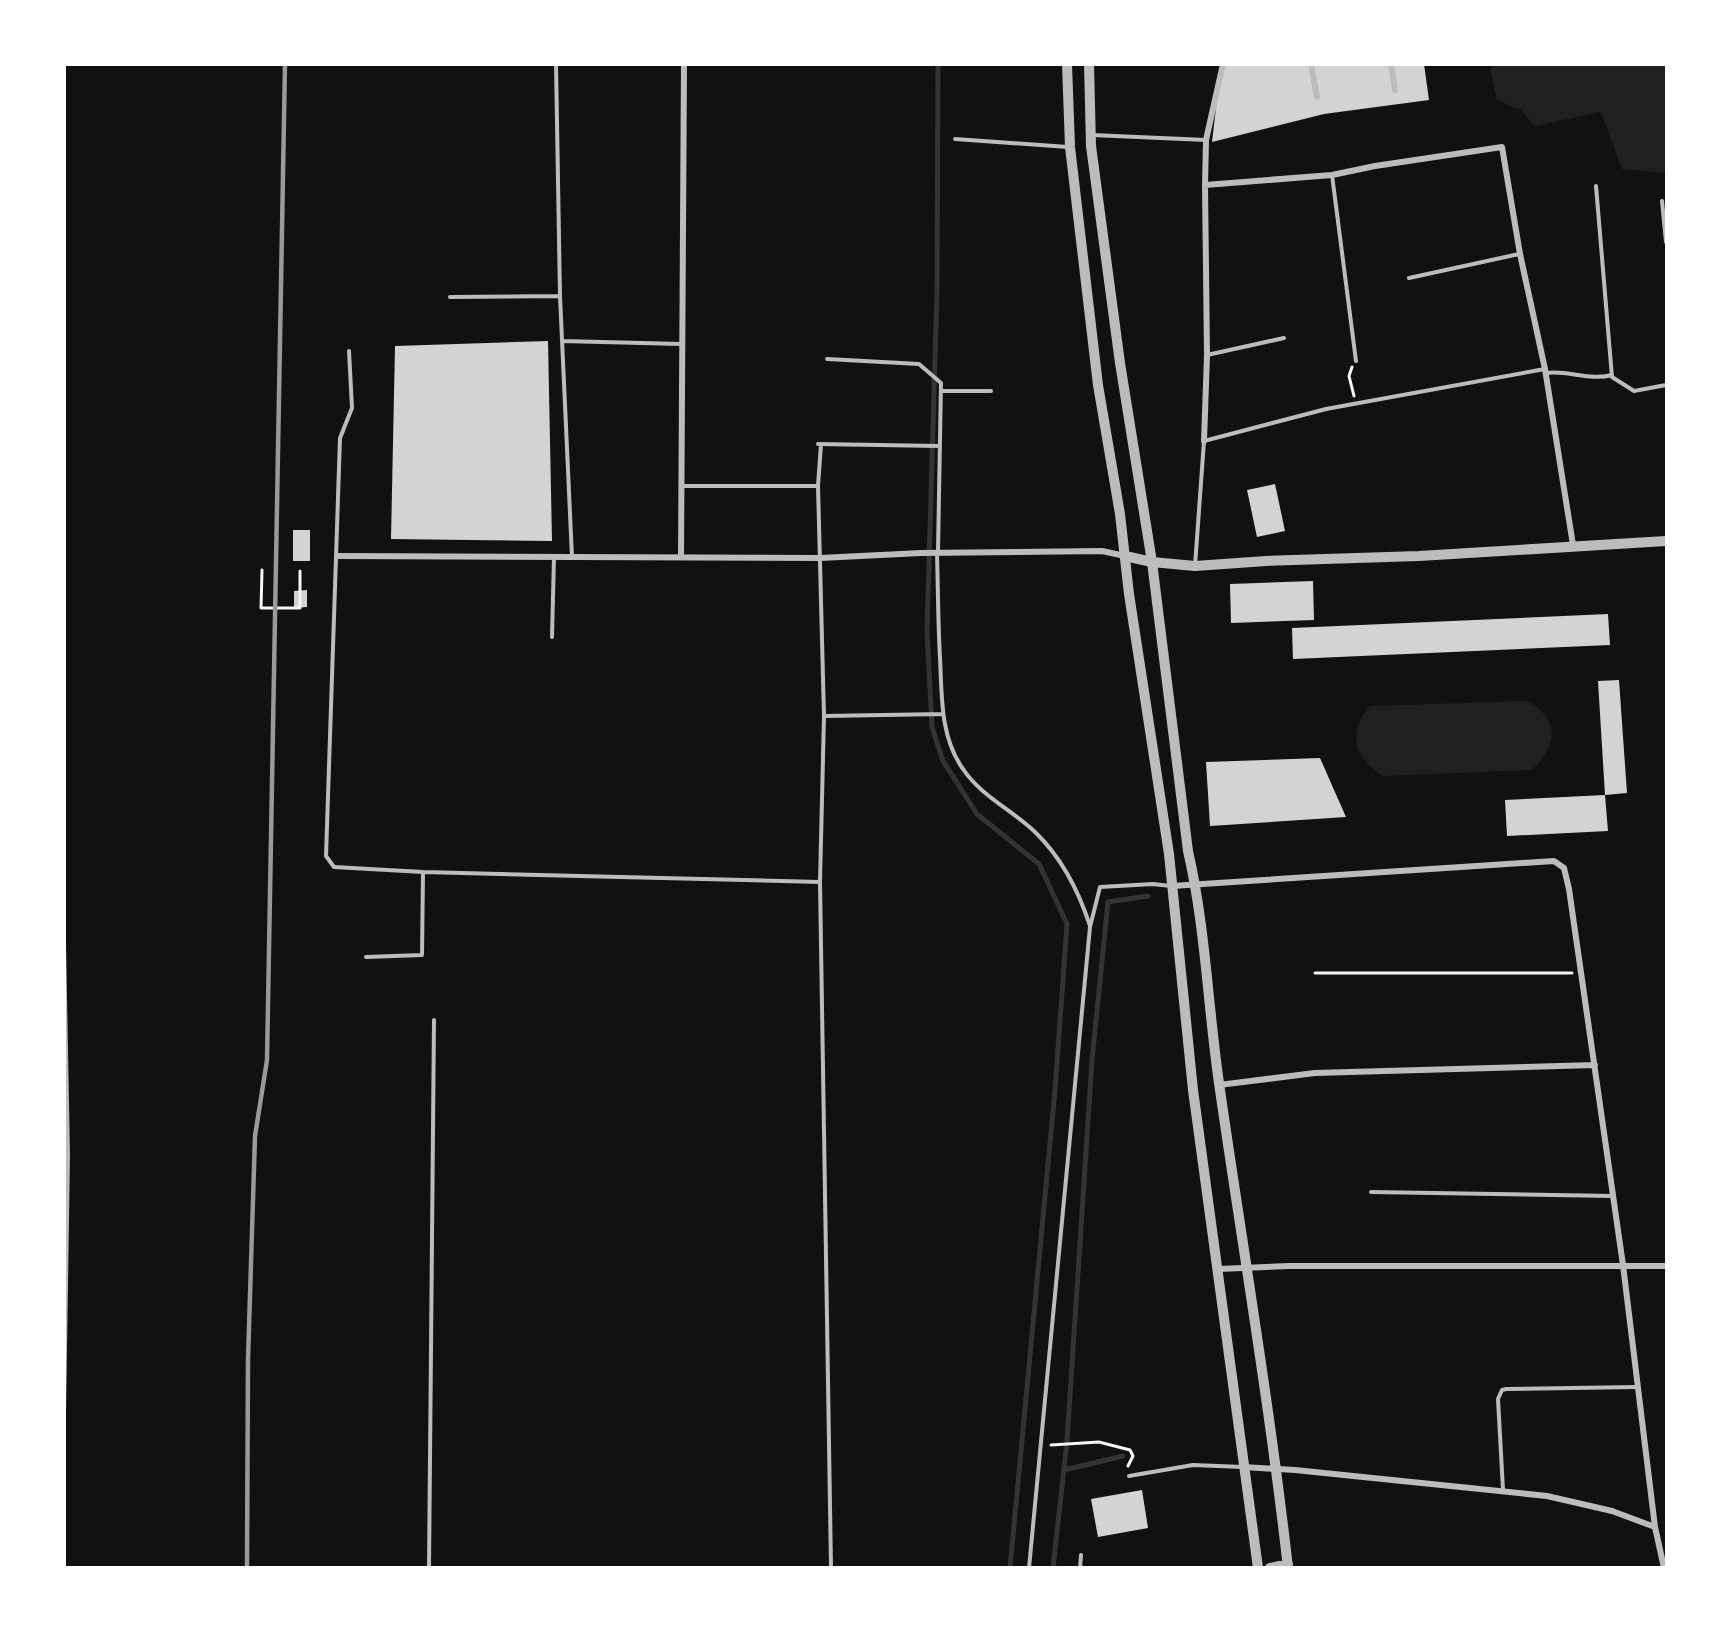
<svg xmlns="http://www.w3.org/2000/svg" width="1731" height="1632" viewBox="0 0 1731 1632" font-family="'Public Sans',sans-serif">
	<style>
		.green { fill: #202020 }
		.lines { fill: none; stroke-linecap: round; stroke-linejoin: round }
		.stream { stroke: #333; stroke-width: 5 }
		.building { fill: #d3d3d3 }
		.path { stroke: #f5f5f5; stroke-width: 3 }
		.service { stroke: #bcbcbc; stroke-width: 4 }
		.minor { stroke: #bcbcbc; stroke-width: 6 }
		.tertiary { stroke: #bcbcbc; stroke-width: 10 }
		.rail { stroke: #9a9a9a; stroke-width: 4.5 }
	</style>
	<rect width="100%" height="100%" fill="#111"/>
	<!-- green -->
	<path class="green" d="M 1494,65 L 1666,65 L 1666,173 L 1622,169 L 1601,112 L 1534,126 L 1521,110 L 1497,100 L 1490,69 Z
		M 1528,701 C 1561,721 1557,745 1532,770 L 1383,776 C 1355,758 1346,733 1370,706 Z"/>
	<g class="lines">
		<!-- stream -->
		<path class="stream" d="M 938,64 L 937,291 L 927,631 L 932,727 L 943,761 L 977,814 L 1039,864 L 1067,924 L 1055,1090 L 1010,1568
			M 1064,1470 L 1123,1456
			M 1053,1568 L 1067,1441 L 1092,1060 L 1108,902 L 1148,896"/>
	</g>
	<!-- building -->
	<path class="building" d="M 1224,64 L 1424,64 L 1429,100 L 1324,114 L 1212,142 L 1218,91 Z
		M 548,341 L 552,541 L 391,539 L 395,346 Z
		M 1275,484 L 1285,531 L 1257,537 L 1247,490 Z
		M 293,530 L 310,530 L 310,561 L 293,561 Z
		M 1313,581 L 1314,620 L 1231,623 L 1230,584 Z
		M 307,590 L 307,607 L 294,608 L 294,591 Z
		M 1608,614 L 1610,645 L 1293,659 L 1292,628 Z
		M 1619,680 L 1627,793 L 1605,795 L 1598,681 Z
		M 1320,758 L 1346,817 L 1210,826 L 1206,762 Z
		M 1605,795 L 1608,831 L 1507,836 L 1505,800 Z
		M 1142,1490 L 1148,1528 L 1098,1537 L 1091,1499 Z"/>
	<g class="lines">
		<!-- path -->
		<path class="path" d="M 1352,367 L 1349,376 L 1354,396
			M 262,570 L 261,608 L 300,608 L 300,571
			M 1315,973 L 1572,973
			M 1051,1445 L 1099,1442 L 1130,1450 L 1133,1456 L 1128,1466"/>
		<!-- service -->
		<path class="service" d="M 556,64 L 560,296 L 572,557
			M 1092,135 L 1206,140
			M 955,139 L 1068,147
			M 1332,175 L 1356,361
			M 1596,186 L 1612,377 L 1634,391 L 1666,385
			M 1662,201 L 1666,242
			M 1409,278 L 1519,254
			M 450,297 L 560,296
			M 562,341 L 681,344
			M 349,351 L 352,408 L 340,438 L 326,856 L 334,867 L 423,872 L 820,882
			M 1207,355 L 1284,338
			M 827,359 L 919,364 L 941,383 L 938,552
			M 1546,373 C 1569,370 1589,381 1612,375
			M 941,391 L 991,391
			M 818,444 L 940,446
			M 821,444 L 818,486 L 824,716 L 820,882 L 831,1568
			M 681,486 L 818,486
			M 937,553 C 938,588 938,623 940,658 C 942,696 940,737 963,769 C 981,796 1012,810 1035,832 C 1061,857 1079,892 1090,926
			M 1195,566 L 1204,441 L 1326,409 L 1545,369
			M 552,637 L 554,557
			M 824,716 L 943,714
			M 64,943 L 68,1156 L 64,1413
			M 366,957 L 422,955 L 423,872
			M 1371,1192 L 1613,1196
			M 1129,1476 L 1193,1465 L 1243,1467
			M 1503,1490 L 1498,1399 L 1502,1390 L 1506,1389 L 1637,1387
			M 429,1568 L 434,1020
			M 1029,1568 L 1090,927 L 1100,887 L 1153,884 L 1171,886
			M 1080,1568 L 1081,1555"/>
		<!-- minor -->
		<path class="minor" d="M 1311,64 L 1317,97
			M 1391,64 L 1395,90
			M 1205,185 L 1332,175 L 1375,166 L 1502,147 L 1520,254 L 1545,369 L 1573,545
			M 1204,441 L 1207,355 L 1205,185 L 1206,140 L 1223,64
			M 338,556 L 820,558 L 921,553 L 1102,551 L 1125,556
			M 681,557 L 684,64
			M 1172,886 L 1554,861 L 1564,868 L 1569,889 L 1623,1265 L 1655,1527
			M 1219,1085 L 1315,1073 L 1595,1065
			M 1219,1269 L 1289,1266 L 1666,1266
			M 1243,1467 L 1295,1470 L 1547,1496 L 1612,1511 L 1655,1527 L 1664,1568"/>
		<!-- tertiary -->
		<path class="tertiary" d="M 1067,64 L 1070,147 L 1098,385 L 1120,514 L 1129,594 L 1169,854 L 1193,1090 L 1258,1568
			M 1089,64 L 1091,146 L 1120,363 L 1152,562 L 1188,851 C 1206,929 1208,1011 1220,1090 C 1243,1249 1270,1408 1288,1568
			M 1125,556 L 1152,562 L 1195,566 L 1266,561 L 1419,556 L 1666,541
			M 1270,1568 L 1288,1564"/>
		<!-- rail -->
		<path class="rail" d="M 247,1568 L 248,1359 L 255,1136 L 267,1060 L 285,64"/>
	</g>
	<!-- border -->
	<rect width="1731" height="1632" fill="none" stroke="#ffffff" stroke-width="132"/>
</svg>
